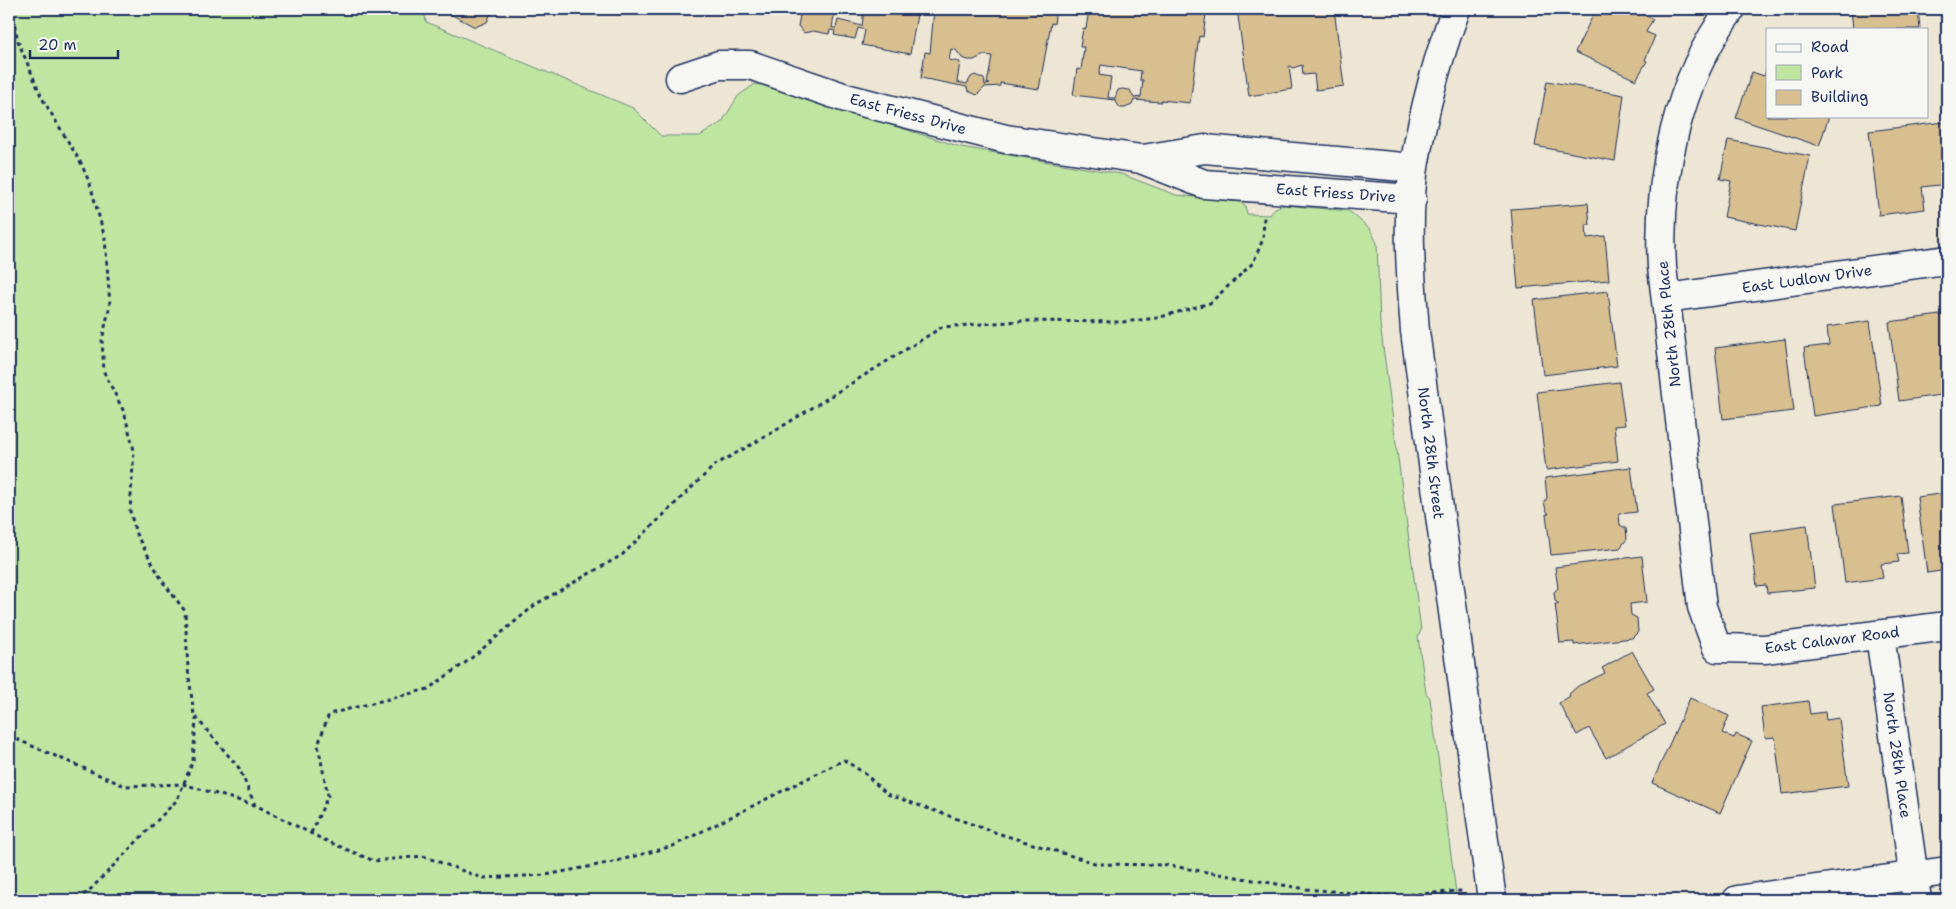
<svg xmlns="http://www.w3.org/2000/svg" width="1956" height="909" viewBox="0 0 1956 909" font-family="'Shantell Sans',sans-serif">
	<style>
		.green { fill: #bfe6a1; stroke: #6d8a80 }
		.building { fill: #d8bf8f; stroke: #1b2f5e; fill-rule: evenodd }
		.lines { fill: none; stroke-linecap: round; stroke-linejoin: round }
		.minor-casing { stroke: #1b2f5e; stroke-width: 31 }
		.path { stroke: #1b2f5e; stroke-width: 3; stroke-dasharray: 4 4; stroke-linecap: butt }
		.minor { stroke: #f6f6f2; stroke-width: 28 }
		.labels { text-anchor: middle; stroke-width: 4; stroke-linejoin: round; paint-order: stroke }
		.street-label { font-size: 15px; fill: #1b2f5e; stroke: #f6f6f2 }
	</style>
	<rect width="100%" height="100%" fill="#ede6d4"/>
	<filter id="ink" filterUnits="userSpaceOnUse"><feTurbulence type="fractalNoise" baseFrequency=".02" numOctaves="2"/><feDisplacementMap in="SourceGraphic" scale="10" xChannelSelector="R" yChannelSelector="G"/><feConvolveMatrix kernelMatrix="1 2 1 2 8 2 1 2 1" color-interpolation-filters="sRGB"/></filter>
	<g filter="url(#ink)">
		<!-- green -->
		<path class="green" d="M 9,9 L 424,9 L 426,22 L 633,108 L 661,136 L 700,136 L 722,122 L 738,96 L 755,84 L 771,87 L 961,147 L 1121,174 L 1176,195 L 1240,202 L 1245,205 L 1247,214 L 1270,215 L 1275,208 L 1284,205 L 1349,211 L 1370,229 L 1377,243 L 1380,324 L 1421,630 L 1418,637 L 1426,693 L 1430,698 L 1457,900 L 9,900 Z"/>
		<!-- building -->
		<path class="building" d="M 441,9 L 493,9 L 487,22 L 475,27 Z
			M 801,9 L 835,9 L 832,28 L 836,28 L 838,20 L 862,26 L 864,9 L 918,9 L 910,54 L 862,45 L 865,30 L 858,28 L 855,39 L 834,35 L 835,31 L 830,30 L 829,34 L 813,31 L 804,33 L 798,26 Z
			M 938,9 L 1056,9 L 1054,24 L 1051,23 L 1039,89 L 1000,83 L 1000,86 L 985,87 L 977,95 L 968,91 L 967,87 L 921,78 L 925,52 L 930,53 L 934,10 ZM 951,49 L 956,50 L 962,58 L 968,60 L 974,60 L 984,55 L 992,56 L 987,84 L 990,84 L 985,85 L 984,79 L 975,75 L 971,77 L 967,84 L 957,82 L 960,62 L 949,60 Z
			M 1089,9 L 1203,9 L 1202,13 L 1206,14 L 1203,37 L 1199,36 L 1190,103 L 1161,100 L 1161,102 L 1134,100 L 1132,105 L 1125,108 L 1120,108 L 1115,100 L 1073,95 L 1077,69 L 1081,70 L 1084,47 L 1080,47 L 1083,28 L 1086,29 ZM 1101,65 L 1141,71 L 1140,80 L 1143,80 L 1141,97 L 1134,98 L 1130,90 L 1122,89 L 1118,90 L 1115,98 L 1108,98 L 1111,77 L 1099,75 Z
			M 1237,9 L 1334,9 L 1344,86 L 1316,90 L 1314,74 L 1303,75 L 1302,65 L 1293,68 L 1289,66 L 1292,89 L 1249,96 Z
			M 1596,9 L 1632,9 L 1653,19 L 1646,32 L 1655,36 L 1645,60 L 1647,61 L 1636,80 L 1575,52 Z
			M 1851,9 L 1918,9 L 1920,29 L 1853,29 Z
			M 1945,9 L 1947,9 L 1947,29 L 1943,30 L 1940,11 Z
			M 1767,68 L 1767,116 L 1829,116 L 1819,146 L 1736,118 L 1752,72 L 1764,76 Z
			M 1547,81 L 1624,95 L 1615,161 L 1535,146 Z
			M 1944,122 L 1947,150 L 1947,184 L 1922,187 L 1925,209 L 1879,215 L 1869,131 Z
			M 1728,140 L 1810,156 L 1795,231 L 1724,217 L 1731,181 L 1720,179 Z
			M 1588,203 L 1590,225 L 1586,225 L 1587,238 L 1605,236 L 1609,280 L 1518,288 L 1511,209 Z
			M 1608,291 L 1617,366 L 1543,375 L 1534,300 Z
			M 1947,314 L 1947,394 L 1899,401 L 1889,322 Z
			M 1870,321 L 1882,406 L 1813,416 L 1804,348 L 1829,345 L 1827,327 Z
			M 1785,339 L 1794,411 L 1723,419 L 1715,348 Z
			M 1619,382 L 1625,425 L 1614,426 L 1618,461 L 1546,470 L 1537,392 Z
			M 1631,467 L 1637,512 L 1619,514 L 1620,525 L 1626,528 L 1627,539 L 1620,548 L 1551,555 L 1546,514 L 1549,514 L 1546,510 L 1544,502 L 1547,498 L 1545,478 Z
			M 1947,493 L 1947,570 L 1927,573 L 1917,497 Z
			M 1901,496 L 1908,553 L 1897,554 L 1899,562 L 1881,564 L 1883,578 L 1845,583 L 1835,504 Z
			M 1807,525 L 1815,588 L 1767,593 L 1766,585 L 1757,586 L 1750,533 Z
			M 1642,556 L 1647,602 L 1630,604 L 1631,615 L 1637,618 L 1638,632 L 1632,638 L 1574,645 L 1574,642 L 1560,643 L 1555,604 L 1559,604 L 1555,601 L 1554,592 L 1558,588 L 1555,567 Z
			M 1632,651 L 1654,689 L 1647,693 L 1665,724 L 1606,758 L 1589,728 L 1577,735 L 1559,703 L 1570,696 L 1569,694 L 1578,686 L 1605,673 L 1602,668 Z
			M 1690,698 L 1729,716 L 1722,733 L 1734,738 L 1736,734 L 1752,741 L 1720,813 L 1652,783 Z
			M 1808,701 L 1810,714 L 1825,712 L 1826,720 L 1839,718 L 1848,786 L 1782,794 L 1775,737 L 1765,738 L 1761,707 Z
			M 1943,701 L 1947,701 L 1947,737 Z"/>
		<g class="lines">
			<defs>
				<path id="minor" d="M 1456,9 C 1437,60 1423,114 1414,167 C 1406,221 1411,277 1415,331 L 1492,900
					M 1731,9 C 1677,81 1657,179 1662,267 L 1702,607 L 1717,648 L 1765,649 L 1947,626
					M 680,78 L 719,65 L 750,65 L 846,98 L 1006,139 L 1141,159 L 1204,184 L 1412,199
					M 1143,159 L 1205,149 L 1414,168
					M 1666,298 L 1947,260
					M 1880,635 L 1917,900
					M 1737,900 L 1947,871"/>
			</defs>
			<!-- minor casing -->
			<use href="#minor" class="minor-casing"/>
			<!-- path -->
			<path class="path" d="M 11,9 L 18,41 L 42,98 L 81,163 L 90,184 L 105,238 L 110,305 L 102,340 L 104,372 L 124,412 L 134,450 L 130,511 L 136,534 L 163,582 L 185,611 L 188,669 L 194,715 L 239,768 L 255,805 L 322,839 L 374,861 L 423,856 L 482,878 L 546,875 L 613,862 L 673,846 L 844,760 L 864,773 L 887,794 L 997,833 L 1098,864 L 1166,865 L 1306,889 L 1389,896 L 1462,891
				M 9,736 L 125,786 L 183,784 L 254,805
				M 311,833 L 328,796 L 318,745 L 329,714 L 428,689 L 469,660 L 536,604 L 622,555 L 715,465 L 770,434 L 942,327 L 1022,321 L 1123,322 L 1157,318 L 1210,303 L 1253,263 L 1263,239 L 1264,217
				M 68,900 L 87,893 L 177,800 L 193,761 L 196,719"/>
			<!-- minor -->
			<use href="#minor" class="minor"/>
		</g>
	</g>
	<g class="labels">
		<!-- street labels -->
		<g class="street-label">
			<text transform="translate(908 114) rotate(15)" y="5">East Friess Drive</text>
			<text transform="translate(1336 193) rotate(4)" y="5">East Friess Drive</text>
			<text transform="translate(1807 279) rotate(-8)" y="5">East Ludlow Drive</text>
			<text transform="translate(1669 324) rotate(-96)" y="5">North 28th Place</text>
			<text transform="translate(1431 453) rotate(83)" y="5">North 28th Street</text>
			<text transform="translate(1832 640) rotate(-7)" y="5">East Calavar Road</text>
			<text transform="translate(1897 755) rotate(82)" y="5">North 28th Place</text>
		</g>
	</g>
	<!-- margin -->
	<rect width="1956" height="909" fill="none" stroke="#f6f6f2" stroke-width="30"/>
	<rect x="15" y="15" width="1926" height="879" fill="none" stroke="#1b2f5e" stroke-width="2" filter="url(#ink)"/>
	<!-- legend -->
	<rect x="1766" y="28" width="162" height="90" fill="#f6f6f2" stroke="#9ea6b7"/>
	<rect x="1776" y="44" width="25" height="8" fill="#f6f6f2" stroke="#9ea6b7"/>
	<text x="1811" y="52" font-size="15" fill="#1b2f5e">Road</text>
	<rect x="1776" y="65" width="25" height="15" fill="#bfe6a1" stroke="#9ea6b7"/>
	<text x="1811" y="78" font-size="15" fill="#1b2f5e">Park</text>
	<rect x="1776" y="90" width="25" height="15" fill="#d8bf8f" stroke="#9ea6b7"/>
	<text x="1811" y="102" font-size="15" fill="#1b2f5e">Building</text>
	<!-- scale -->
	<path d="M30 50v8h88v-8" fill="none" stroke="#1b2f5e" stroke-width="2.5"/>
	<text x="38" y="50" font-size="15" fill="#1b2f5e" stroke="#f6f6f2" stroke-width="4" paint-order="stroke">20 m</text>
</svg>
